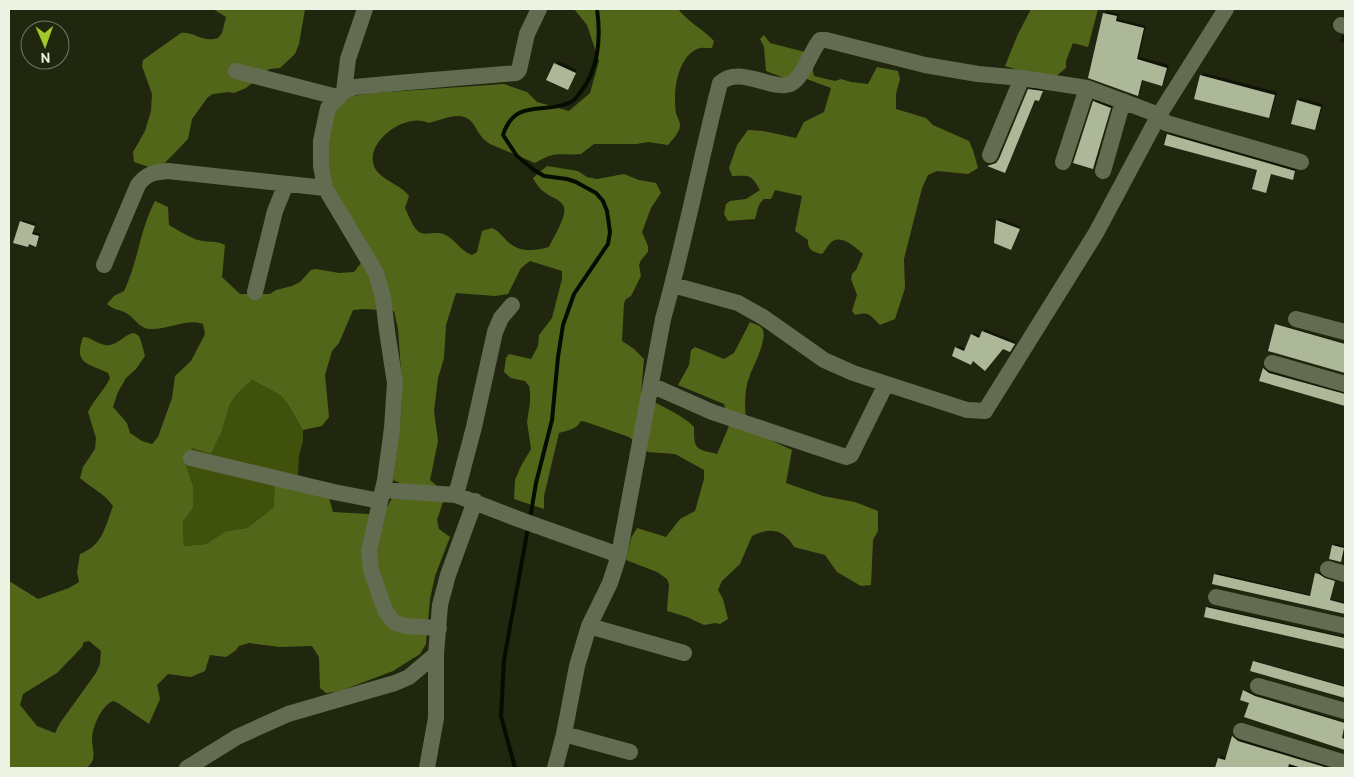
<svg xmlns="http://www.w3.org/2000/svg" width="1354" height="777" viewBox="0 0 1354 777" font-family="Cabin,sans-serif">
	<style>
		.green { fill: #40510b }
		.forest { fill: #526619; fill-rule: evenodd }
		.shadow { fill: #0007 }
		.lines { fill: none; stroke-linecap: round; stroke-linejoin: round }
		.stream { stroke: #060d00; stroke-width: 4 }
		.building { fill: #adb899 }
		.minor { stroke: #636c50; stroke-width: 16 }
	</style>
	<rect width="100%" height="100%" fill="#20270e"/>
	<!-- green -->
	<path class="green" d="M 252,380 L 280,395 L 287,403 L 303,430 L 303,441 L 299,456 L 298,474 L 274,507 L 247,528 L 226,531 L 206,544 L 184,546 L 183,522 L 193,508 L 193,486 L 186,464 L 192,448 L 211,454 L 222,431 L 230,404 L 237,394 Z"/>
	<!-- forest -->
	<path class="forest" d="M 213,9 L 305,9 L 299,44 L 295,54 L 280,68 L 269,69 L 246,88 L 234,93 L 229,92 L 213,94 L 208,97 L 192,119 L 188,139 L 162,166 L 149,167 L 134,162 L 133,152 L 145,131 L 151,111 L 152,94 L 142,66 L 143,60 L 181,33 C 193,31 203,43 218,38 L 222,33 L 226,17 Z
		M 574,9 L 678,9 C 688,22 703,29 714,41 L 712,48 C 707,48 701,47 697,49 C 676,59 673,94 676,113 C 677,117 680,121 680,125 C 680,132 673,139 668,145 L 648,142 L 637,144 L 594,144 L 581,154 C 560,156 556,150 535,163 L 490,144 C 482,139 478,132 474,125 C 463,108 443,120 429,123 C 408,112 369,138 373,162 C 375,179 400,183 409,196 L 405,208 C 408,214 413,228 419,232 C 425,236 436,231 443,234 C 454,237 460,251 472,255 L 477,252 L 482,231 L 492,228 C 499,231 502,236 507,241 C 520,253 534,251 549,247 C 553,238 567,216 564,207 C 562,202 557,199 552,197 C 541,190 539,189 533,178 L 547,166 L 578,171 L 587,177 L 597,179 L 624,174 L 639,180 L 656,183 L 661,193 L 651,208 L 642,232 L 648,246 L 648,252 L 641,260 L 639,265 L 641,276 L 631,296 L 626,299 L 624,303 L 622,341 L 634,349 L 644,359 L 641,394 C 658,406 681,413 694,427 C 694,449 695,449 717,454 L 729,426 L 724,404 L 678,385 L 689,365 L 691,350 L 695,347 L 724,359 L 734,353 L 750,322 C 754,324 761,325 763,330 C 767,339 754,366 750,375 C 743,392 745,411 747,429 L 792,450 L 786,483 L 823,496 L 855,502 L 878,511 L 878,531 L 873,540 L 871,585 L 861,586 L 837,572 L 825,555 L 794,547 C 784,529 770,527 752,536 L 740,564 L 722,581 L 718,590 L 723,599 L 728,619 L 720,624 L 715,623 L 704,625 L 687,617 L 667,611 L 669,584 L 667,579 L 657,572 L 626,560 L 631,538 L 637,528 L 666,537 L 680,519 L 695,511 L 704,479 L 704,470 L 675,454 L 648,452 L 629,437 L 586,422 L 581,421 C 576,430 568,430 559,433 L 544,496 L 544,509 L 514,499 L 515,480 L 521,466 L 531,449 L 527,422 L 530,403 L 530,392 L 529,386 L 525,381 L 511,378 L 504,372 L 506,358 L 509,354 L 531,359 L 538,346 L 539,335 L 552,318 L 562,279 L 562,271 L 530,261 L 521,268 L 508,294 L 495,296 L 456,293 L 446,325 L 444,358 L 438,378 L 434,411 L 438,441 L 430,480 L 438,487 L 443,502 L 437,520 L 439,529 L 450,537 L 435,576 L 430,599 L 426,644 L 420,654 L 393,671 L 340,691 L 326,693 L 320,688 L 319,657 L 312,646 L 280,647 L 249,643 L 239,646 L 235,651 L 226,657 L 210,655 L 205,671 L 191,677 L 168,674 L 157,685 L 160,699 L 149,724 L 118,703 L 113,701 C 102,705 92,727 92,739 C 92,751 98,760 86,768 L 9,768 L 9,581 L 38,599 L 69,588 L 79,582 L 77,572 L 80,554 C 103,545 105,527 113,506 C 104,493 91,488 80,478 L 83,467 L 95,449 L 96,438 L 88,412 C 94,399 104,391 110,378 L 108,373 C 89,363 73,365 83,337 C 91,337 97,344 105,345 C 117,347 124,334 134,333 L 139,336 L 141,341 L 145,356 L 136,369 L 126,378 L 118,392 L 113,407 L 127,423 L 130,433 L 142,441 L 152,444 L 158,437 L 172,398 L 175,376 L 191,361 L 205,334 L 203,324 C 187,318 168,330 150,329 C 139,329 134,316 124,312 C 117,309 114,310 107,304 L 114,296 L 124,291 C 138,262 140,229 155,201 L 168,207 L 169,225 C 178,230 188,237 198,240 C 207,243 216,240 225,245 L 222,277 L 240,294 L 270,294 L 276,290 L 292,286 L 300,282 L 311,270 L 316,269 L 339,273 L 354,272 L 371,250 L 347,221 L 329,177 L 325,138 L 340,99 L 352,96 L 374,93 L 504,84 L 527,92 L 537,102 L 569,111 L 590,93 L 599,61 L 587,25 ZM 365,309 L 394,311 L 398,329 L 402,384 L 401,415 L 393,480 L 400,483 L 384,513 L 369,514 L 333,512 L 329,498 L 275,482 L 274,507 L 247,528 L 226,531 L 206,544 L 184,546 L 183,522 L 193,508 L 193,486 L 186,464 L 192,448 L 211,454 L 222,431 L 230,404 L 237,394 L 252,380 L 280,395 L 287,403 L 303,430 L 322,426 L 329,417 L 325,375 L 332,351 L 339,343 L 353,310 ZM 89,641 L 101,651 L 100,664 L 96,673 L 60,723 L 55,733 L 37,726 L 20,705 L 23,694 L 57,673 L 82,647 L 84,642 Z
		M 1031,9 L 1098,9 L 1088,47 L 1073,43 L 1066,61 L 1066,68 L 1055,77 L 1038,76 L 1005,66 L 1018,34 Z
		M 764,35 L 770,43 L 805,52 L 812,65 L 814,76 L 835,81 L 841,79 L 851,82 L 868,84 L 877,67 L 898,71 L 900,79 L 896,94 L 896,109 L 926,118 L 933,125 L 969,141 L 973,150 L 978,168 L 968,174 L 937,171 L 928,175 L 922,188 L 904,259 L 905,288 L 895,319 L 880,325 C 870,315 869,311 855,315 L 852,311 L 857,295 L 851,279 L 852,274 L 856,270 L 863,254 C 856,248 843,235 833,241 C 829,243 826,250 822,254 C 813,252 807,249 808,240 L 795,231 L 802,196 L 775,190 L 771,199 L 764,199 C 757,205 758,210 755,219 L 728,221 L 724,214 L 726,204 L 730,201 L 746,199 L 760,190 C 750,173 750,176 732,176 L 729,168 L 737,145 L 748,130 L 763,131 L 796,138 L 804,122 L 824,112 L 831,88 L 804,78 L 787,79 L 766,71 L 764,47 L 760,39 Z"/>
	<!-- shadow -->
	<path class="shadow" d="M 1106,11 L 1119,14 L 1118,19 L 1146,26 L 1139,57 L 1169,65 L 1164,82 L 1161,84 L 1143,79 L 1140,93 L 1137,95 L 1104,14 Z
		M 1342,35 L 1345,35 L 1345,43 L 1340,41 Z
		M 558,61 L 577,70 L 568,88 L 548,79 Z
		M 1204,73 L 1277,92 L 1271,114 L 1268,117 L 1201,76 Z
		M 1032,87 L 1044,89 L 1041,97 L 1038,100 L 1036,99 L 1005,171 L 990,164 L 999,161 L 1029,90 Z
		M 1300,98 L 1323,104 L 1317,126 L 1314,129 L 1298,101 Z
		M 1097,99 L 1112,105 L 1095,165 L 1093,168 L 1094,102 Z
		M 1169,133 L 1296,169 L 1294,177 L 1293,178 L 1272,173 L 1266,191 L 1258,169 L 1168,134 Z
		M 999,218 L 1021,227 L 1011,249 L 997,220 Z
		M 23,220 L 36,224 L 33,232 L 41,234 L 36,245 L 30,243 L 28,246 L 21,222 Z
		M 1277,324 L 1345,343 L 1345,371 L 1269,350 Z
		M 985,329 L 1016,342 L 1012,348 L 1003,347 L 974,360 L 971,363 L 957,348 L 959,346 L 966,349 L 972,335 L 974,333 L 981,336 Z
		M 1264,368 L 1270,372 L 1345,393 L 1345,404 L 1260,381 Z
		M 1336,544 L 1345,546 L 1343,559 L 1341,561 L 1333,546 Z
		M 1318,572 L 1326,577 L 1335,580 L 1331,599 L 1345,603 L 1345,613 L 1214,583 L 1217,573 L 1311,595 Z
		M 1208,606 L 1345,637 L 1345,647 L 1206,616 Z
		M 1255,661 L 1345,686 L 1345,697 L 1251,671 Z
		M 1245,690 L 1256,695 L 1345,722 L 1342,737 L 1345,738 L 1345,748 L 1246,716 L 1250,702 Z
		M 1235,734 L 1336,768 L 1216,768 L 1221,756 L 1227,758 L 1244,744 L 1234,736 Z"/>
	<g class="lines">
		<!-- stream -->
		<path class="stream" d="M 530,519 L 536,483 L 552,420 L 558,357 L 563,325 L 574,294 L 608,244 L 610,232 L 607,211 L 603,201 L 596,193 L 576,182 L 567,179 L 544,176 L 534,170 L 517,156 L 503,135 C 515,97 546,115 571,102 C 575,100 577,97 579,94 C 599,71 601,37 597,9
			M 515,768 L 501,716 L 504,660 L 528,528"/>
	</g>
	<!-- building -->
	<path class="building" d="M 1103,13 L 1117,16 L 1116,21 L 1144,28 L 1137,59 L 1167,68 L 1162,86 L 1142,80 L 1138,96 L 1088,78 Z
		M 554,63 L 576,73 L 568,90 L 546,80 Z
		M 1200,75 L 1275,95 L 1269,118 L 1194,99 Z
		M 1028,89 L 1043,91 L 1039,101 L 1035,100 L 1005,173 L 987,166 L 996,163 L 999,159 Z
		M 1297,100 L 1321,107 L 1315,130 L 1291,124 Z
		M 1093,101 L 1111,108 L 1093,169 L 1073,163 Z
		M 1167,134 L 1295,171 L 1293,180 L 1271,174 L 1266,193 L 1252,189 L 1257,170 L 1164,145 Z
		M 996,220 L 1020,229 L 1011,250 L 994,243 Z
		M 20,221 L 35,226 L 32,234 L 39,236 L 36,247 L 29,244 L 28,247 L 13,243 Z
		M 1275,324 L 1345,344 L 1345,373 L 1268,351 Z
		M 982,331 L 1015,344 L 1010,352 L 1003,349 L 985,371 L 973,361 L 971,365 L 952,356 L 955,347 L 964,351 L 971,334 L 979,338 Z
		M 1263,368 L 1269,373 L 1345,394 L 1345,406 L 1259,381 Z
		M 1332,545 L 1344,548 L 1341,562 L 1329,559 Z
		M 1315,573 L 1319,574 L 1325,578 L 1335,581 L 1330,600 L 1345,604 L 1345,614 L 1212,584 L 1214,574 L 1310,596 Z
		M 1206,607 L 1345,638 L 1345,649 L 1204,617 Z
		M 1253,661 L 1345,687 L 1345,698 L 1250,671 Z
		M 1243,690 L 1255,696 L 1345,723 L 1342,738 L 1345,739 L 1345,750 L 1244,717 L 1249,703 L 1240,700 Z
		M 1232,736 L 1238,741 L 1328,768 L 1302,768 L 1289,764 L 1288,768 L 1215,768 L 1218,758 L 1225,760 Z"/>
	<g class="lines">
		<!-- minor -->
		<path class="minor" d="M 1341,25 L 1345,26
			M 236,71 L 337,97
			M 344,91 L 348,59 L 365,9
			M 990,155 L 1022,78
			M 1063,162 L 1087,88
			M 1103,171 L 1123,101
			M 104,265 L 138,185 C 146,174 154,172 168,171 L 325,188
			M 673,285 L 738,303 L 763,317 L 824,360 L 853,373 L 967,410 L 985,411 L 1096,233 L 1159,115 L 1226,9
			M 255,292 L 275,211 L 286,184
			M 1296,319 L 1345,332
			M 1272,363 L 1345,384
			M 651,385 L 712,412 L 846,457 L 851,455 L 886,384
			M 191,458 L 334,492 L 380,501
			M 383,490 L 456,495 L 518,519 L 619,555
			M 456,495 L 474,427 L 495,332 L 501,318 L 512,305
			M 1328,569 L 1345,574
			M 1216,597 L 1345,626
			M 589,626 L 684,653
			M 439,628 L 405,626 L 396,623 L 392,620 L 385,610 L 371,570 L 369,551 L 385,480 L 392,428 L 395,383 L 387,331 L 383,297 L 376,273 L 325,188 L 321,166 L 321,141 L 328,108 L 344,91 L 355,87 L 409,82 L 516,73 L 519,70 L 527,34 L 539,9
			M 1258,686 L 1345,711
			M 1241,731 L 1345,763
			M 564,734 L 630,752
			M 187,768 L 237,737 L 288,714 L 395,683 L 409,677 L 436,654
			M 427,768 L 436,718 L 436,654 L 440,605 L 448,575 L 475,501
			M 555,768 L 564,734 L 577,666 L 589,626 L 610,583 L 619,555 L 663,319 C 685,241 700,161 720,83 C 740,64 774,93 792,83 C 803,77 811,51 820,40 L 826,40 L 925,65 L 978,74 L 1022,78 L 1087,88 L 1159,115 L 1166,123 L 1301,162"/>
	</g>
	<!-- border -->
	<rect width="1354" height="777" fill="none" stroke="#edf3e2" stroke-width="20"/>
	<!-- north arrow -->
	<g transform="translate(45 45) rotate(178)"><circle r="24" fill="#20270e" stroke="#727963"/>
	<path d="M0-4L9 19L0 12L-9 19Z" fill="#a2c929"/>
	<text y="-8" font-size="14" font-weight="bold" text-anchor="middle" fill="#edf3e2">N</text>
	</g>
</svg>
